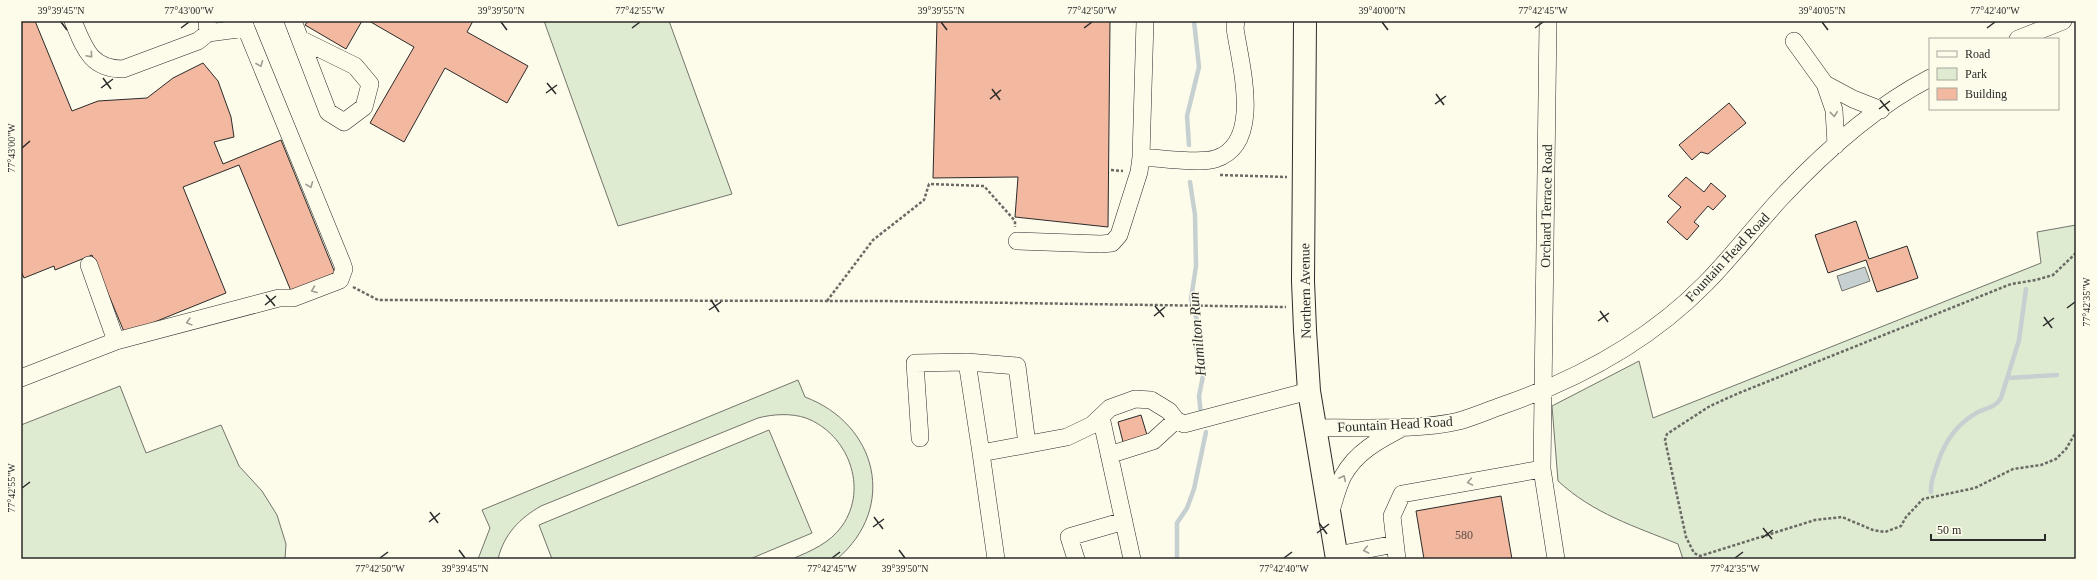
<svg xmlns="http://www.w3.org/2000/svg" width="2097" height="580" viewBox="0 0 2097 580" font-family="Georgia,serif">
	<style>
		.green { fill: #deebd1; stroke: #74746e }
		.water { fill: #c7d0d0; stroke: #74746e }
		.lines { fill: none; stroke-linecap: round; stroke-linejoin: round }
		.stream { stroke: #c7d0d0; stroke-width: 4.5 }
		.building { fill: #f2b8a0; stroke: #2b2b2b }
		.minor-casing { stroke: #2b2b2b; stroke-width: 18 }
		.major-casing { stroke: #2b2b2b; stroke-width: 24 }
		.path { stroke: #6a6964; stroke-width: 2.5; stroke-dasharray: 3 2; stroke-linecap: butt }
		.minor { stroke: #fdfbea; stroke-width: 17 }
		.major { stroke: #fdfbea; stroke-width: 22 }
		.oneway { stroke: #9e9d94 }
		.ticks { fill: none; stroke: #2b2b2b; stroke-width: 1.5 }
		.labels { text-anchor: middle; stroke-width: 3; stroke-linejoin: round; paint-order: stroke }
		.number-label { font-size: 12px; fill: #5d4e48 }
		.street-label { font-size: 14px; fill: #2b2b2b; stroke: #fdfbea }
		.water-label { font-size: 15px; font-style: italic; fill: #2b2b2b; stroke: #fdfbea }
		.neatline { fill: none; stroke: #2b2b2b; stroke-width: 1.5 }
		.ticks-label { font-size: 10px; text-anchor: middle; fill: #2b2b2b }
	</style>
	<rect width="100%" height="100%" fill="#fdfbea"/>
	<!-- green -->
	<path class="green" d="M 544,21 L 669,21 L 732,194 L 618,226 Z
		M 2076,225 L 2076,559 L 1683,559 L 1678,544 C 1634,526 1594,514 1558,481 L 1552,406 L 1639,361 L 1653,418 L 2041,263 L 2037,232 Z
		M 798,380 L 805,397 C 877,424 898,507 837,559 L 792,559 C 811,551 830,543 842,526 C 869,488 848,434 806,418 C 791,413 773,414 758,418 L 541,506 C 520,518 504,534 498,559 L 478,559 L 490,528 L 482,510 Z
		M 120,386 L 146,453 L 221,425 L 239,466 L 262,491 L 277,515 L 286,544 L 285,559 L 21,559 L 21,425 Z
		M 769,430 L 812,533 L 750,559 L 552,559 L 539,525 Z"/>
	<!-- water -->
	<path class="water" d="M 1865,267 L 1870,281 L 1842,291 L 1837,276 Z"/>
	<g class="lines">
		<!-- stream -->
		<path class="stream" d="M 1189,145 L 1187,116 L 1199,67 L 1194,21
			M 1190,182 L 1195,215 L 1196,266 L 1191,299 L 1198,324 L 1195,341 L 1203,376 L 1199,396 L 1201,415
			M 2008,378 L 2057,375
			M 1931,492 C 1930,481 1935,472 1938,462 C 1945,441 1958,423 1978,412 C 1987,408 1996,407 2001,398 L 2019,340 L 2026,289
			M 1177,559 L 1177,523 L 1187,508 L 1194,489 L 1206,432"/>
	</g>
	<!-- building -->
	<path class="building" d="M 21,21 L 35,21 L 72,111 L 98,101 L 147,98 L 173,78 L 203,63 L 218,81 L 231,117 L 234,137 L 214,142 L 223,164 L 281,140 L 335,273 L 291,291 L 239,165 L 183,187 L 226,293 L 125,334 L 92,255 L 55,270 L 54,266 L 24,278 L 21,271 Z
		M 308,21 L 362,21 L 346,49 L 305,25 Z
		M 369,21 L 473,21 L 467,32 L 528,66 L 507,103 L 445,68 L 404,142 L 370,123 L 414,47 Z
		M 937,21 L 1110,21 L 1108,227 L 1015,217 L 1018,177 L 933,178 Z
		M 1729,103 L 1746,123 L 1708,154 L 1701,152 L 1692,160 L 1679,145 Z
		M 1686,177 L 1704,192 L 1711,183 L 1726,196 L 1713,210 L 1708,206 L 1694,222 L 1699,226 L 1687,240 L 1667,222 L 1681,207 L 1668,196 Z
		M 1856,221 L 1869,259 L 1907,246 L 1918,278 L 1877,292 L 1866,260 L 1828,273 L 1815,235 Z
		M 1141,415 L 1147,435 L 1123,442 L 1118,422 Z
		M 1501,496 L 1512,559 L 1424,559 L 1416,511 Z"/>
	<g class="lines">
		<defs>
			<path id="minor" d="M 73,21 C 84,47 90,69 123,69 L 198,41 L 208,33 L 207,21
				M 293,21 L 328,112 L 344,122 L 364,107 L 370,84 L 355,66 L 300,39
				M 1145,21 L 1141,157 C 1161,158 1198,164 1215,159 C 1264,144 1240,64 1235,28 L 1236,21
				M 1548,21 L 1542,469 L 1556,559
				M 208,33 L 246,28
				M 2018,39 L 2063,21
				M 1794,41 L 1825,84 L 1834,110 L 1836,145
				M 1825,84 L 1853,99 L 1881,110
				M 1017,241 L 1101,244 L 1112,243 L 1119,235 L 1139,172 L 1141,157
				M 89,265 L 116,341
				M 967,362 L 1017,366 L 1027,444
				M 21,378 L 116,341 L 279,298 L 293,298 L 340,280 L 344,269 L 342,263 L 243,21
				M 1101,417 L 1132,559
				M 1315,428 C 1360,427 1417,431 1459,421 C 1473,417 1487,411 1501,406 C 1577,380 1648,342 1705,284 C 1732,257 1755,226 1781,198 C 1824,152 1874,107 1930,78
				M 920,438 L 915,363 L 967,362 L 981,453
				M 1109,455 L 1153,441 L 1176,420
				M 1330,514 C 1334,502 1337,488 1343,476 C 1356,452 1379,440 1402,428
				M 1337,555 L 1395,544
				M 996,559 L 981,453 L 1067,437 L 1092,425 L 1110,408 L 1135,399 L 1151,400 L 1169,411 L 1176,420 L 1184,424 L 1309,391
				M 1076,559 L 1069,537 L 1124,521
				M 1397,559 L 1392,516 L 1402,494 L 1542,469"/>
			<path id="major" d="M 1305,21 L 1303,281 L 1305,330 L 1309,391 L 1337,559"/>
		</defs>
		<!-- minor casing -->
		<use href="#minor" class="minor-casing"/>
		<!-- major casing -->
		<use href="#major" class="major-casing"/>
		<!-- path -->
		<path class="path" d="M 1111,170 L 1123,171
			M 1220,175 L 1287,177
			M 2076,253 L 2053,275 L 2036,280 L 2011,284 L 1739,393 L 1710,406 L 1673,430 L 1667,434 L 1665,440 L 1686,537 L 1694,553 L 1700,556 L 1815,520 L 1842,517 L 1873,530 L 1885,532 L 1901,526 L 1906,517 L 1923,499 L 1975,488 L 2013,469 L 2041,465 L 2056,459 L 2066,449 L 2076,432
			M 353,287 L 378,300 L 883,301 L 1286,307
			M 827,301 L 873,240 L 924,200 L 929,184 L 984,186 L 1015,221 L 1015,227"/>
		<!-- minor -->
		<use href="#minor" class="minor"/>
		<!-- major -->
		<use href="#major" class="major"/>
	</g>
	<!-- one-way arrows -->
	<defs><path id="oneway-chevron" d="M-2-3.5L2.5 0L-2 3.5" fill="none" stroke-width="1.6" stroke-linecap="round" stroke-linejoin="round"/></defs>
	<g class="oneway">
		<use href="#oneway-chevron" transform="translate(90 55) rotate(49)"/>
		<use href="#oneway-chevron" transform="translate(260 64) rotate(68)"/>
		<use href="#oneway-chevron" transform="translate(1834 114) rotate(84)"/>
		<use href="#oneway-chevron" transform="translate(310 185) rotate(68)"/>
		<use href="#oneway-chevron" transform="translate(314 290) rotate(159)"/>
		<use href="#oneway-chevron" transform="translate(189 322) rotate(165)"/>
		<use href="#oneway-chevron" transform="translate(1343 478) rotate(-64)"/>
		<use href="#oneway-chevron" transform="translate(1470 482) rotate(170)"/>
		<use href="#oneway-chevron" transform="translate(1366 550) rotate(169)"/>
	</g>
	<!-- ticks -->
	<path class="ticks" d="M 61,22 L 67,30M 501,22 L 507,30M 941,22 L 947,30M 1382,22 L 1388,30M 1822,22 L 1828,30M 181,28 L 189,22M 632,28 L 640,22M 1084,28 L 1092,22M 1535,28 L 1543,22M 1987,28 L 1995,22M 103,78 L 111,89M 547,83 L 556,94M 101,88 L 113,79M 992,89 L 1000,100M 546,93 L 557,85M 1436,94 L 1444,105M 990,99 L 1001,90M 1880,100 L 1889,111M 1435,104 L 1446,96M 1879,109 L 1890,101M 22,148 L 30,141M 266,295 L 275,306M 711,300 L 719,312M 265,305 L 276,296M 1155,306 L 1164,317M 2067,308 L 2075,302M 709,310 L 721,302M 1600,311 L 1608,322M 1154,316 L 1165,307M 2044,317 L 2052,328M 1598,321 L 1609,313M 2043,326 L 2054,318M 22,488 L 30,482M 430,512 L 438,523M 874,517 L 883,529M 429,522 L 440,513M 1319,523 L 1327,534M 873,527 L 884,519M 1763,528 L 1772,539M 1317,533 L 1329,524M 1762,538 L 1773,530M 459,550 L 465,558M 899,550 L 905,558M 380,558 L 388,552M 832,558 L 840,552M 1284,558 L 1292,552M 1735,558 L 1743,552"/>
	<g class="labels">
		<!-- number labels -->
		<g class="number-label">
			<text x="1464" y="539">580</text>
		</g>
		<!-- street labels -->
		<g class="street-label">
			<text transform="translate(1546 206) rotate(-89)" y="5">Orchard Terrace Road</text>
			<text transform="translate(1727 257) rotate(-47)" y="5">Fountain Head Road</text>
			<text transform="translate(1305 291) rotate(-91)" y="5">Northern Avenue</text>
			<text transform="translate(1395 424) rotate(-3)" y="5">Fountain Head Road</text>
		</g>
		<!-- water labels -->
		<g class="water-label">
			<text transform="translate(1197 334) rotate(-95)" y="5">Hamilton Run</text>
		</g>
	</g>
	<!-- border -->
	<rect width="2097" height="580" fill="none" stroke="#fdfbea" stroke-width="44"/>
	<!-- legend -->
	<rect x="1929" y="38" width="130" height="72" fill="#fdfbea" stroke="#a9a89e"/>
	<rect x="1937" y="51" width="20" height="6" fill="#fdfbea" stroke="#a9a89e"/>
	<text x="1965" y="58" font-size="12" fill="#2b2b2b">Road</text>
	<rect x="1937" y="68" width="20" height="12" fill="#deebd1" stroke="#a9a89e"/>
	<text x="1965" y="78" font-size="12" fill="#2b2b2b">Park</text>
	<rect x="1937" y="88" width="20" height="12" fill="#f2b8a0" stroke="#a9a89e"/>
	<text x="1965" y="98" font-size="12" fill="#2b2b2b">Building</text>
	<!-- scale -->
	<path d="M1931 534v6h114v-6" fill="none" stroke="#2b2b2b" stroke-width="2"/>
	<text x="1937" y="534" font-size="12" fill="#2b2b2b" stroke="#fdfbea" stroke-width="3" paint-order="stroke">50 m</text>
	<rect x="22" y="22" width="2053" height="536" class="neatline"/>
	<g class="ticks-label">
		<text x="61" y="14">39°39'45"N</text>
		<text x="189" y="14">77°43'00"W</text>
		<text x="501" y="14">39°39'50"N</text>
		<text x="640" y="14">77°42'55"W</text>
		<text x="941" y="14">39°39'55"N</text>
		<text x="1092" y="14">77°42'50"W</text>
		<text x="1382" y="14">39°40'00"N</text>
		<text x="1543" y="14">77°42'45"W</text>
		<text x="1822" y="14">39°40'05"N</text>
		<text x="1995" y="14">77°42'40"W</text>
		<text transform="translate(11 148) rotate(-90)" y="4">77°43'00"W</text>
		<text transform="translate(2086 302) rotate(-90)" y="4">77°42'35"W</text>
		<text transform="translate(11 488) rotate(-90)" y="4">77°42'55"W</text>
		<text x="380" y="572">77°42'50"W</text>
		<text x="465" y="572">39°39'45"N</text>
		<text x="832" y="572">77°42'45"W</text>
		<text x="905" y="572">39°39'50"N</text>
		<text x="1284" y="572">77°42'40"W</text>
		<text x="1735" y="572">77°42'35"W</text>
	</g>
</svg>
